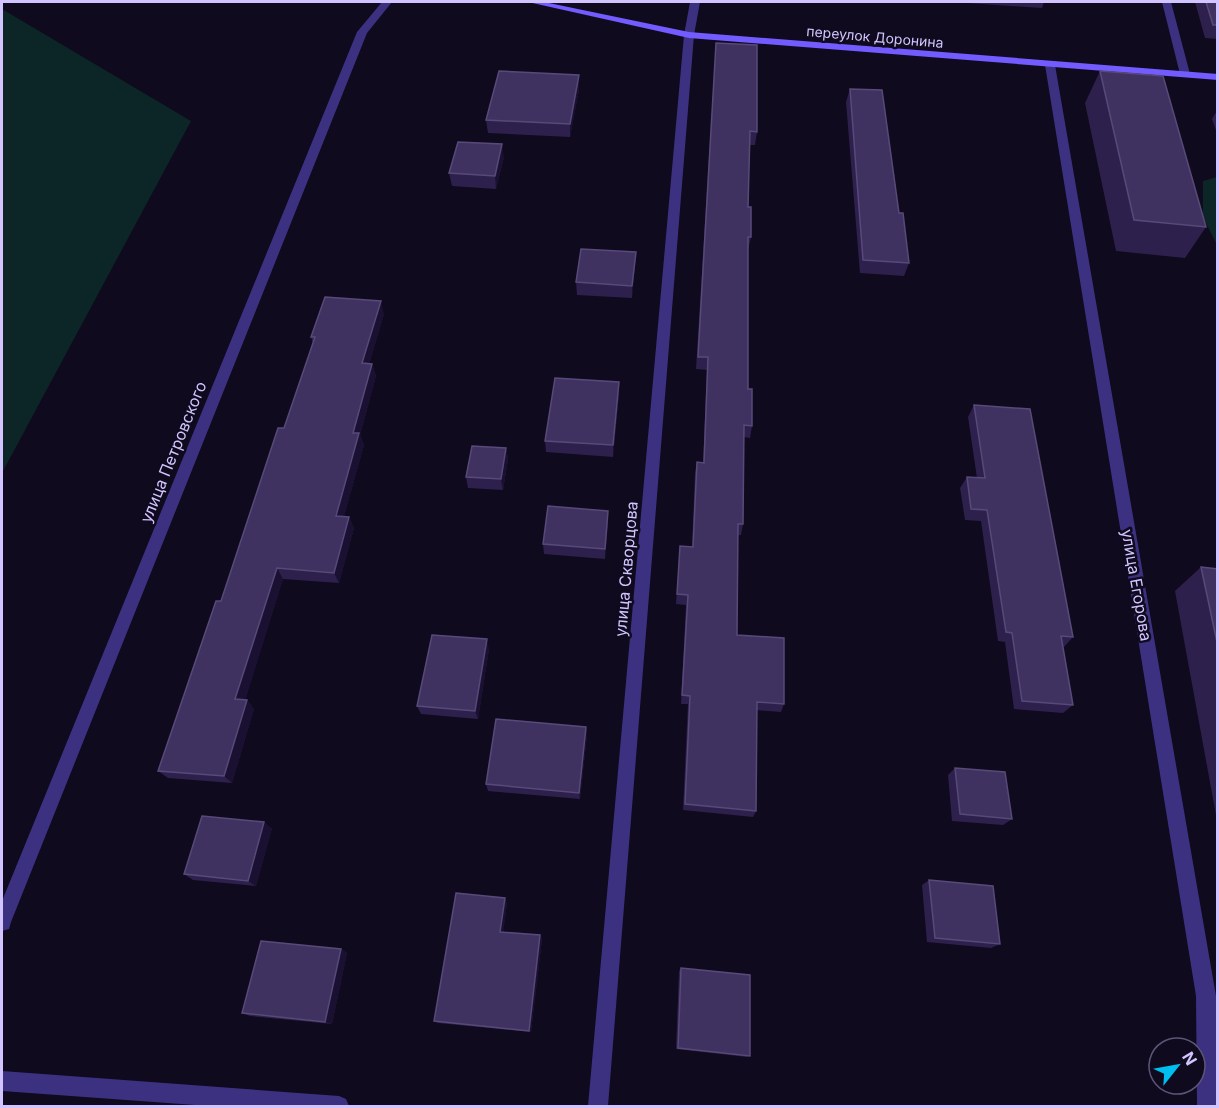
<svg xmlns="http://www.w3.org/2000/svg" width="1219" height="1108" viewBox="0 0 1219 1108" font-family="Inter,sans-serif">
	<style>
		.green { fill: #0c2527 }
		.lines { fill: none; stroke-linecap: round; stroke-linejoin: round }
		.lane { fill: #3c3180; fill-rule: evenodd }
		.street { fill: #3c3180; fill-rule: evenodd }
		.secondary { fill: #725cff; fill-rule: evenodd }
		.wall { fill: #2e204c }
		.shaded-wall { fill: #1a1031 }
		.building { fill: #403260; stroke: #574979; stroke-width: 1.5 }
		.labels { text-anchor: middle; stroke-width: 5; stroke-linejoin: round; paint-order: stroke }
		.far-street-label { font-size: 14px; fill: #d2c5ff; stroke: #0f0a1d }
		.street-label { font-size: 16px; fill: #d2c5ff; stroke: #0f0a1d }
	</style>
	<rect width="100%" height="100%" fill="#0f0a1d"/>
	<!-- green -->
	<path class="green" d="M 2,9 L 191,121 L 2,473 Z
		M 1217,177 L 1218,177 L 1217,245 L 1203,217 L 1203,181 Z"/>
	<g class="lines">
		<!-- lane -->
		<path class="lane" d="M 690,2 L 700,2 L 694,35 L 689,38 L 684,35 Z"/>
		<!-- street -->
		<path class="street" d="M 382,2 L 392,2 L 367,33 L 11,922 L 9,929 L 2,931 L 2,901 L 357,32 Z
			M 1162,2 L 1171,2 L 1190,74 L 1189,76 L 1180,74 Z
			M 689,32 L 694,35 L 608,1106 L 588,1106 L 684,35 Z
			M 1050,62 L 1055,65 L 1216,996 L 1217,1106 L 1197,1106 L 1196,996 L 1045,65 Z
			M 2,1071 L 339,1096 L 346,1099 L 349,1106 L 209,1106 L 2,1091 Z"/>
		<!-- secondary -->
		<path class="secondary" d="M 528,2 L 544,2 L 689,32 L 1218,74 L 1218,80 L 689,38 Z"/>
	</g>
	<!-- wall -->
	<path class="wall" d="M 953,2 L 1044,2 L 1042,8 Z
		M 1195,2 L 1218,2 L 1218,39 L 1205,38 Z
		M 716,43 L 757,132 L 755,145 L 750,145 L 748,207 L 751,237 L 748,250 L 748,389 L 752,426 L 750,438 L 744,437 L 743,524 L 741,535 L 738,535 L 737,635 L 784,704 L 781,712 L 756,710 L 756,811 L 753,817 L 683,810 L 688,704 L 681,704 L 686,605 L 676,604 L 680,546 L 692,547 L 695,473 L 697,462 L 703,463 L 707,370 L 696,369 Z
		M 1100,71 L 1206,227 L 1185,258 L 1116,251 L 1085,103 Z
		M 579,75 L 579,89 L 570,137 L 488,133 L 486,120 Z
		M 850,89 L 899,213 L 909,263 L 904,276 L 860,273 L 846,102 Z
		M 1218,109 L 1218,136 L 1212,119 Z
		M 504,157 L 496,189 L 452,186 L 449,173 Z
		M 636,252 L 632,298 L 577,295 L 576,282 Z
		M 384,314 L 369,364 L 372,364 L 376,376 L 360,435 L 364,445 L 344,516 L 349,517 L 354,528 L 339,583 L 283,579 L 245,700 L 247,700 L 254,709 L 232,783 L 168,778 L 158,771 L 284,428 L 313,343 L 311,337 Z
		M 619,394 L 613,457 L 546,452 L 545,441 Z
		M 974,405 L 1073,637 L 1064,647 L 1063,646 L 1073,705 L 1063,713 L 1014,709 L 1005,642 L 998,641 L 981,521 L 965,520 L 960,488 L 967,477 L 977,478 L 968,417 Z
		M 506,448 L 508,459 L 503,490 L 468,488 L 466,477 Z
		M 608,511 L 608,522 L 605,559 L 544,554 L 543,544 Z
		M 1201,567 L 1218,569 L 1218,826 L 1175,591 Z
		M 489,649 L 478,719 L 421,714 L 417,706 Z
		M 586,727 L 587,734 L 580,799 L 488,791 L 486,784 Z
		M 955,768 L 1012,819 L 1003,825 L 952,821 L 948,775 Z
		M 272,828 L 256,886 L 193,880 L 184,874 Z
		M 929,880 L 1000,944 L 991,948 L 927,942 L 922,885 Z
		M 507,902 L 503,932 L 540,935 L 542,939 L 531,1032 L 438,1023 L 434,1021 Z
		M 341,949 L 347,953 L 332,1024 L 250,1016 L 242,1013 Z
		M 681,968 L 750,1056 L 747,1057 L 676,1049 L 679,971 Z"/>
	<!-- shaded-wall -->
	<path class="shaded-wall" d="M 579,75 L 579,89 L 570,137 L 570,124 Z
		M 502,144 L 504,157 L 496,189 L 495,176 Z
		M 636,252 L 635,265 L 632,298 L 632,286 Z
		M 381,301 L 384,314 L 366,375 L 362,363 Z
		M 372,364 L 376,376 L 360,435 L 364,445 L 341,527 L 336,516 L 353,433 Z
		M 619,382 L 619,394 L 613,457 L 613,445 Z
		M 506,448 L 508,459 L 503,490 L 501,479 Z
		M 608,511 L 608,522 L 605,559 L 605,549 Z
		M 349,517 L 354,528 L 339,583 L 334,573 Z
		M 277,568 L 283,579 L 243,708 L 235,699 Z
		M 487,639 L 489,649 L 478,719 L 475,711 Z
		M 247,700 L 254,709 L 232,783 L 224,776 Z
		M 586,727 L 587,734 L 580,799 L 579,793 Z
		M 264,822 L 272,828 L 256,886 L 248,881 Z
		M 505,898 L 507,902 L 503,936 L 500,932 Z
		M 540,935 L 542,939 L 531,1032 L 529,1031 Z
		M 341,949 L 347,953 L 332,1024 L 325,1022 Z"/>
	<!-- building -->
	<path class="building" d="M 1206,2 L 1218,2 L 1218,25 L 1213,25 Z
		M 716,43 L 757,45 L 757,132 L 750,131 L 748,207 L 751,207 L 751,237 L 748,237 L 748,389 L 752,389 L 752,426 L 744,425 L 743,524 L 738,524 L 737,635 L 784,638 L 784,704 L 757,702 L 756,811 L 685,804 L 690,696 L 682,695 L 688,595 L 677,594 L 680,546 L 693,547 L 697,462 L 704,463 L 708,357 L 698,357 Z
		M 499,71 L 579,75 L 570,124 L 486,120 Z
		M 1100,71 L 1163,76 L 1206,227 L 1134,220 Z
		M 850,89 L 882,90 L 899,213 L 903,213 L 909,263 L 863,260 Z
		M 458,142 L 502,144 L 495,176 L 449,173 Z
		M 581,249 L 636,252 L 632,286 L 576,282 Z
		M 325,297 L 381,301 L 362,363 L 372,364 L 353,433 L 359,433 L 336,516 L 349,517 L 334,573 L 277,568 L 235,699 L 247,700 L 224,776 L 158,771 L 216,601 L 221,601 L 278,428 L 284,428 L 315,337 L 311,337 Z
		M 555,378 L 619,382 L 613,445 L 545,441 Z
		M 974,405 L 1030,409 L 1073,637 L 1061,636 L 1073,705 L 1022,701 L 1012,633 L 1006,632 L 987,510 L 971,509 L 967,477 L 985,478 Z
		M 472,446 L 506,448 L 501,479 L 466,477 Z
		M 548,506 L 608,511 L 605,549 L 543,544 Z
		M 1201,567 L 1218,569 L 1218,647 Z
		M 432,635 L 487,639 L 475,711 L 417,706 Z
		M 496,719 L 586,727 L 579,793 L 486,784 Z
		M 955,768 L 1005,772 L 1012,819 L 960,814 Z
		M 202,816 L 264,822 L 248,881 L 184,874 Z
		M 929,880 L 993,886 L 1000,944 L 935,938 Z
		M 456,893 L 505,898 L 500,932 L 540,935 L 529,1031 L 434,1021 Z
		M 261,941 L 341,949 L 325,1022 L 242,1013 Z
		M 681,968 L 750,975 L 750,1056 L 678,1048 Z"/>
	<g class="labels">
		<!-- far-street labels -->
		<g class="far-street-label">
			<text transform="translate(875 37) rotate(5)" y="5">переулок Доронина</text>
		</g>
		<!-- street labels -->
		<g class="street-label">
			<text transform="translate(173 452) rotate(-68)" y="6">улица Петровского</text>
			<text transform="translate(626 569) rotate(-85)" y="6">улица Скворцова</text>
			<text transform="translate(1137 585) rotate(80)" y="6">улица Егорова</text>
		</g>
	</g>
	<!-- border -->
	<rect width="1219" height="1108" fill="none" stroke="#d2c5ff" stroke-width="6"/>
	<!-- north arrow -->
	<g transform="translate(1177 1066) rotate(59)"><circle r="28" fill="#0f0a1d" stroke="#5d5577" stroke-width="1.5"/>
	<path d="M0-4.5L10 22L0 15L-10 22Z" fill="#00bff0"/>
	<text y="-9" font-size="16" font-weight="bold" text-anchor="middle" fill="#d2c5ff">N</text>
	</g>
</svg>
